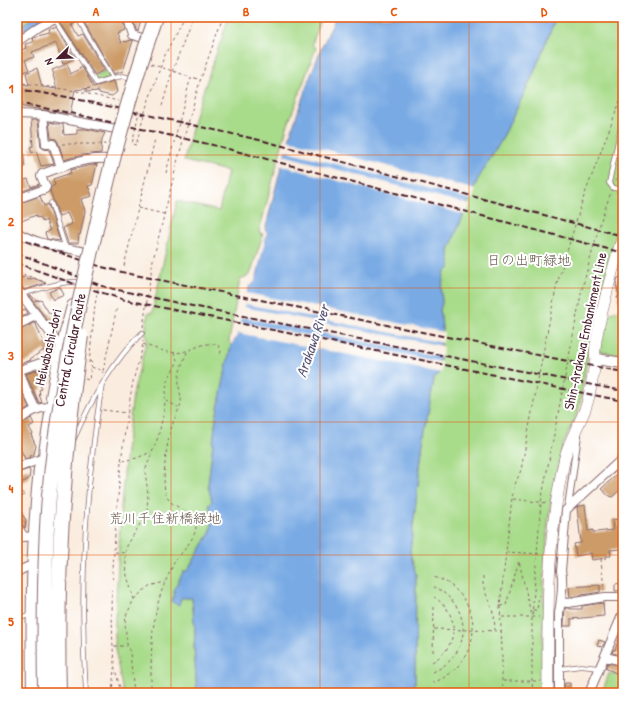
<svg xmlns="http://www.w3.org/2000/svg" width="640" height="710" viewBox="0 0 640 710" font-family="'Patrick Hand','Klee One',sans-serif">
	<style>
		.green { fill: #a8db8a; stroke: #797d5a }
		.water { fill: #79aae4; stroke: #626488 }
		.pier { fill: #faeddf }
		.building { fill: #cc9b68 }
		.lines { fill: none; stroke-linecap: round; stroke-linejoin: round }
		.service-casing { stroke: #88676a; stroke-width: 5.5 }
		.pedestrian-casing { stroke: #88676a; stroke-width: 8 }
		.minor-casing { stroke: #88676a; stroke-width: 10 }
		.tertiary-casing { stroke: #88676a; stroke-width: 12 }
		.secondary-casing { stroke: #88676a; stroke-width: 12 }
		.primary-casing { stroke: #88676a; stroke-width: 14 }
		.motorway-casing { stroke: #88676a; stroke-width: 16 }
		.path { stroke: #88676a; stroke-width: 1; stroke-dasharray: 3 3; stroke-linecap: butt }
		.service { stroke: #fff; stroke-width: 4 }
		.pedestrian { stroke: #fff; stroke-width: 6 }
		.minor { stroke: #fff; stroke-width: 8 }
		.tertiary { stroke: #fff; stroke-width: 10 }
		.secondary { stroke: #fff; stroke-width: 11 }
		.primary { stroke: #fff; stroke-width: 12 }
		.motorway { stroke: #fff; stroke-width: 14 }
		.rail { stroke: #4a1f2b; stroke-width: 2; stroke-dasharray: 6 3; stroke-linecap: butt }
		.motorway-bridge-casing { stroke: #88676a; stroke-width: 16; stroke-linecap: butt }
		.motorway-bridge { stroke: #fff; stroke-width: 14 }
		.grid { fill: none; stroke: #e8590c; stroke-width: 1; stroke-opacity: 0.55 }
		.labels { text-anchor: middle; stroke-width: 4; stroke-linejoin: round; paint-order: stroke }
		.park-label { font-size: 14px; fill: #665748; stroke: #fff }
		.street-label { font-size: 14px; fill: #4a1f2b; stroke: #fff }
		.water-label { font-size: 15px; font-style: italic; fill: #5d5775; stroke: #fff }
		.neatline { fill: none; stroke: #e8590c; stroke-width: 1.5 }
		.grid-label { font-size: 13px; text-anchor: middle; font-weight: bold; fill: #e8590c }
	</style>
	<rect width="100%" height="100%" fill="#fff"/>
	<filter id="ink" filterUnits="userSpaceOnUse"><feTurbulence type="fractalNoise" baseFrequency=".025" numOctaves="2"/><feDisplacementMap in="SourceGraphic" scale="8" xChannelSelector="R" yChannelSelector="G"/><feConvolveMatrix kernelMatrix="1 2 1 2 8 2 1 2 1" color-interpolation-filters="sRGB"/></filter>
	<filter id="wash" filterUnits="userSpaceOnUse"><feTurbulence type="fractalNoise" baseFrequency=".012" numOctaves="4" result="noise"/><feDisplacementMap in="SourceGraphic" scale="16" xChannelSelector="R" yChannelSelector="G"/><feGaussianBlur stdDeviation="0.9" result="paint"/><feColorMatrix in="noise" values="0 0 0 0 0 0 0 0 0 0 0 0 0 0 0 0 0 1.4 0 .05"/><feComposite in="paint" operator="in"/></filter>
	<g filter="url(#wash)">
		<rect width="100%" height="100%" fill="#faeddf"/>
		<!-- green -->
		<path class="green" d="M 20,17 L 34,17 L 17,29 L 17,19 Z
			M 229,17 L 322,17 L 312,44 L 316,48 L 286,130 L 259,232 L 263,234 L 250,275 L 240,279 L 229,341 L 231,345 L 216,418 L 208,485 L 212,501 L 209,505 C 212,515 213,523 210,533 L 188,570 L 183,572 L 179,605 L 181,597 L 192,598 L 195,632 L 194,648 L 197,693 L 123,693 L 115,649 L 115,620 L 121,507 L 126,451 L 133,394 L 147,339 L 145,333 L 148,313 L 152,313 L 177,201 L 219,211 L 228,171 L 184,161 L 196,112 Z
			M 556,17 L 623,17 L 623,220 L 611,254 L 589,346 L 579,410 L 563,445 L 551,500 L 548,525 L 544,583 L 542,693 L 412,693 L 415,683 L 416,575 L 410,552 L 423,442 L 434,379 L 439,373 L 442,328 L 440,310 L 442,303 L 441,288 L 445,271 L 449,260 L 449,250 L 478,179 L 501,141 L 532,77 Z
			M 106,70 L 111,78 L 96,83 L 93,78 Z
			M 623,308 L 623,355 L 598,351 L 605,316 Z
			M 609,673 L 623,676 L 623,693 L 602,693 Z"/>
		<!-- water -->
		<path class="water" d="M 34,17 L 46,17 L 17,35 L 17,29 Z
			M 336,17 L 556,17 L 532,77 L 501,141 L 478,179 L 449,250 C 449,257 451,262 450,268 L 445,271 L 441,288 L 442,303 L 440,310 L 442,328 L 439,373 L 434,379 L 423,442 L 410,552 L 416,575 L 415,683 L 412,693 L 197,693 L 194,648 L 195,632 L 192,598 L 181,598 L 179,605 L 172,602 L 175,588 L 183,572 L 188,570 L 210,533 C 213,523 212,515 209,505 L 212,501 L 208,485 L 216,418 L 231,345 L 236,338 L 249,286 L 255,282 L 267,232 L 265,231 C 278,176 293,120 314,67 C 320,50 328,34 336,17 Z"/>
		<!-- pier -->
		<path class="pier" d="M 287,140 L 302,143 L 476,190 L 472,200 L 284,150 Z
			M 283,155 L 470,205 L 466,215 L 279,165 Z
			M 265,231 L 267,232 L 255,282 L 249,286 L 247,293 L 444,332 L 443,343 L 245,304 L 244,307 L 443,346 L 442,357 L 242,317 L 240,322 L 442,362 L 441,373 L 238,333 L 236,338 L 231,345 L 230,343 L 234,337 L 247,286 L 253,281 Z"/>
		<g id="blocks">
			<!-- building -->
			<path class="building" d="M 67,17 L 72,17 L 76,23 L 72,25 L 78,36 L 83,34 L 104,70 L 95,75 L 60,21 Z
				M 88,17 L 121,17 L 124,30 L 117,33 L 121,43 L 124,41 L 125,42 L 130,40 L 133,41 L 123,71 L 114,74 L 85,24 L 90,22 Z
				M 132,17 L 142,17 L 138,31 L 136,30 Z
				M 53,27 L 53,29 L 56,27 L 75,58 L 63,64 L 56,43 L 32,52 L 34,57 L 25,60 L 29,70 L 19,74 L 17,71 L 17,52 L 26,48 L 25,44 L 33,42 L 32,38 L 33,37 L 49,33 L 48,30 Z
				M 67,64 L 71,74 L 82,67 L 92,84 L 93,87 L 114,81 L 117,92 L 112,96 L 99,93 L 99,91 L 86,92 L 86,89 L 90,88 L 75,90 L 70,114 L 17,106 L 17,83 L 29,85 L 26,73 L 37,68 L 42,87 L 57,89 L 53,75 L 54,74 L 52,70 Z
				M 31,120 L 38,120 L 41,147 L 44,149 L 49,150 L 54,164 L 41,166 L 36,151 L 32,153 L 30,147 L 33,146 Z
				M 49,122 L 54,123 L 54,124 L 63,124 L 64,135 L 77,134 L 77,129 L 86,129 L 105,133 L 102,139 L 101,153 L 82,155 L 64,160 L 58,142 L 56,139 L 51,138 Z
				M 17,126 L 21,126 L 25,167 L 17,167 Z
				M 97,164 L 92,185 L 88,186 L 92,196 L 81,199 L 85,211 L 80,235 L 79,234 L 78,243 L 68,243 L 63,228 L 72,224 L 67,213 L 59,216 L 50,191 L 51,187 L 55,185 L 53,179 L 71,173 L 70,170 Z
				M 28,179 L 31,187 L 39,184 L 39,185 L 17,193 L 17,182 Z
				M 40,196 L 44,206 L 48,204 L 60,241 L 47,239 L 45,233 L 50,231 L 46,220 L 43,222 L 40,217 L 37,218 L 36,215 L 17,223 L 17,204 Z
				M 17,270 L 22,278 L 26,276 L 28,280 L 33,278 L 46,283 L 24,290 L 21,285 L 17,284 Z
				M 623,276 L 623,311 L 617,297 L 619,296 L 616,284 L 618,278 Z
				M 60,287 L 64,295 L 53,300 L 49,292 Z
				M 31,295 L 36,301 L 38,299 L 38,301 L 41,300 L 49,313 L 50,313 L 58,322 L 52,326 L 29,296 Z
				M 25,309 L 28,313 L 17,319 L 17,313 Z
				M 35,322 L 44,344 L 49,341 L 52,344 L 50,354 L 47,355 L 44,350 L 30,359 L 31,360 L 17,365 L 17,330 L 21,330 Z
				M 47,367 L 47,369 L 44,383 L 40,385 L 42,389 L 39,390 L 40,394 L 39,395 L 42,402 L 39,403 L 26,374 Z
				M 17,381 L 29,407 L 17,415 Z
				M 31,418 L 34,424 L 29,427 L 33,434 L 31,435 L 36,446 L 34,454 L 30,456 L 31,457 L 25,459 L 20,448 L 17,449 L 17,426 Z
				M 29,469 L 30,472 L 29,479 L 17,485 L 24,495 L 17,499 L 17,473 Z
				M 623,469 L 623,487 L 612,497 L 609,496 L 601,489 Z
				M 585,505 L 588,531 L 593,530 L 593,532 L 597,532 L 613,530 L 612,520 L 619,519 L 621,549 L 610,550 L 611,556 L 606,556 L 606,558 L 592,560 L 591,553 L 576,556 L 574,544 L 581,543 L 577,507 Z
				M 17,507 L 26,520 L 25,528 L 21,523 L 17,521 Z
				M 623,583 L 623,590 L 615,591 L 615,584 Z
				M 600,585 L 600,592 L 570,597 L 569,587 Z
				M 603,603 L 604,616 L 571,619 L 571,626 L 564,626 L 565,608 L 570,608 L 570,609 L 582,609 L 582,606 Z
				M 622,630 L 623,630 L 623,655 L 612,653 L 613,650 L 615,650 Z
				M 599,640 L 605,642 L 602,647 L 597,646 Z
				M 608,663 L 623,666 L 623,674 L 616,673 L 605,668 Z
				M 565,683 L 570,683 L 570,693 L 564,693 Z"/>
		</g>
	</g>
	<g filter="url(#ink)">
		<use href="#blocks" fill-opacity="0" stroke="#88676a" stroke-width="1"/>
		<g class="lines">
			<defs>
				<path id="service" d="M 54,18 L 96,83 L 113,78 L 77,17
					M 113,78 L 123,76 L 131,78
					M 623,117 L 609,183 L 613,188 L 620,189 L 623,185
					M 51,203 L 64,243 L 65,248
					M 22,295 L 25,293 C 41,289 64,280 79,282
					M 73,441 C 90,402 111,363 142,333
					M 17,616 L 31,616
					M 559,669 L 581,666 L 599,668
					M 17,690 L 18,693
					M 86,693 C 79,592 86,484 102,384"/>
				<path id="pedestrian" d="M 568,507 L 578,435 L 576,432"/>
				<path id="minor" d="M 126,17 L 132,35 L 143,38
					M 17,42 L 38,27 L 57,17
					M 17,114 L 43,115
					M 61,167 L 53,144 L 46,144 L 43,115 L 116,129
					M 17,199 L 45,189 L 46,187 L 41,176 L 42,174 C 64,166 85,157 108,159
					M 17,232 C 37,245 63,247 86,252
					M 17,289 L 54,338 L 57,342 L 63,344
					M 18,325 L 37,315
					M 17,371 L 55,358 L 59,359
					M 19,371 L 26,389 L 36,410
					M 17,421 C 27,415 38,406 50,407
					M 17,468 L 41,459
					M 17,526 L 24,537 L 34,536
					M 17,572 L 27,567 L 33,567
					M 561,602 L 568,603 L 605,597 L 623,597
					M 605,657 L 623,661
					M 559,693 L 559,613 C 561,600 564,583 561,571 L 566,510 L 623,458
					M 589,693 L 623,613"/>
				<path id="tertiary" d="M 596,359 L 623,363"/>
				<path id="secondary" d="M 548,693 C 547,614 547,534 565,457 C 569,441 578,427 584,412 C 591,396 592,376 596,359 C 590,346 617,254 623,236"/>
				<path id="primary" d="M 52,397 L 59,359 L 73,306
					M 33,693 C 32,618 32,543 40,469"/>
				<path id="motorway" d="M 44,481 L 47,446 L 56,388"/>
			</defs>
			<!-- service casing -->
			<use href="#service" class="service-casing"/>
			<!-- pedestrian casing -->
			<use href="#pedestrian" class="pedestrian-casing"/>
			<!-- minor casing -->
			<use href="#minor" class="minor-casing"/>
			<!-- tertiary casing -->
			<use href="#tertiary" class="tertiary-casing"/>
			<!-- secondary casing -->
			<use href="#secondary" class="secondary-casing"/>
			<!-- primary casing -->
			<use href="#primary" class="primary-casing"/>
			<!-- motorway casing -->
			<use href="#motorway" class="motorway-casing"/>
			<!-- path -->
			<path class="path" d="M 151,64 L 191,77
				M 17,82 L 76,91 L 118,101
				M 162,106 L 172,72 L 193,17
				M 137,111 L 139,112 L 132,144 L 136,145 L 146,108 L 164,57 L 184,17
				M 62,144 L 106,144
				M 166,173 L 190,80 L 192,77 L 200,80
				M 615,182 L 623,162
				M 138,208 L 164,214
				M 124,266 L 155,139
				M 17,272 L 45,282
				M 143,327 L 153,260 L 178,159 L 200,81 L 223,17
				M 143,344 C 153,348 173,355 182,352 C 197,349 202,341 218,345 L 221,351 L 220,355
				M 90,361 L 92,363 L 91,367
				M 89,363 L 95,305 L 98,288
				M 103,371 L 117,307
				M 85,379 L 89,380 L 91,367 L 101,370 L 103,373
				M 166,401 L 178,407
				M 103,410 L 128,413
				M 122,461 L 137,458 L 151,452
				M 513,499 L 547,503
				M 148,512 L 192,519
				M 115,552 L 124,553
				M 506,552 L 542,554
				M 601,559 L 604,590
				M 483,576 L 483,586 L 494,615 L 495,630
				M 134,599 L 149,586 L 165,582
				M 500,606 L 506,605 L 519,561 L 531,614
				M 533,610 L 537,610 L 539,595
				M 502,617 L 539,617
				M 434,629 L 501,631
				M 114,646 L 127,646
				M 433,652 L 434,607
				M 432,662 C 459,647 461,614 434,597
				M 433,672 C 473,654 473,606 434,587
				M 503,681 L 540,681
				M 432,683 C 471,670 488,621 457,591 C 450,584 443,579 433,577
				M 112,693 L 114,668
				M 120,693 C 120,683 115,673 114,663 C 109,597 115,529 121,463 C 124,436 128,408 133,382 C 135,371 143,350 143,341
				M 134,693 L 130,653 L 127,644 L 125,623 L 126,616 L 134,599 L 127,576 L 125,553 L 127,546 L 147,512 L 148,494 L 145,471 L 158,437 L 164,412 L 167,381 L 176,365 L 177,360 L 174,353
				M 151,693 C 151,653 150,611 169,574 C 171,570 172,566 174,563 C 180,554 196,538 196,527 C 194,508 172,510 166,495 C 161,483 167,439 172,426 C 174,419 179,410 181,403 C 182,398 179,391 179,385 C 178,373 183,361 188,350
				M 504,693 L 502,681 L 502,649 L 500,606 L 512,498 L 514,487 L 521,470 L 545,343 L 557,284 L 583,199 L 623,93
				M 533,693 L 532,681 L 532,617 L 541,502 L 582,289 L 601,220 L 611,192"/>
			<!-- service -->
			<use href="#service" class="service"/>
			<!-- pedestrian -->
			<use href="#pedestrian" class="pedestrian"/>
			<!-- minor -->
			<use href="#minor" class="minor"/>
			<!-- tertiary -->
			<use href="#tertiary" class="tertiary"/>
			<!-- secondary -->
			<use href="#secondary" class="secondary"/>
			<!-- primary -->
			<use href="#primary" class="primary"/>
			<!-- motorway -->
			<use href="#motorway" class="motorway"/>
			<!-- rail -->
			<path class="rail" d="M 17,89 L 67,97 L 264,141 L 623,236
				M 17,103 L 70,113 L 217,146 L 623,253
				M 17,238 L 102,267 L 130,274 L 623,372
				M 17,253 L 102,286 L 114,289 L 187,305 L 623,391
				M 17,263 L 72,283 L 125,300 L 623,401"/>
			<defs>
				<path id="motorway-bridge" d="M 45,693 C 44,627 44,561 49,496 C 56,416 70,342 88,264 C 107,179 127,99 156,17
					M 59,693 C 56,573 63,455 81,336"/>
			</defs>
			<!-- motorway-bridge casing -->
			<use href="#motorway-bridge" class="motorway-bridge-casing"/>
			<!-- motorway-bridge -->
			<use href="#motorway-bridge" class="motorway-bridge"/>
		</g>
	</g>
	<!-- grid -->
	<path class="grid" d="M 171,17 L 171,693M 320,17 L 320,693M 469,17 L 469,693M 17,155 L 623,155M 17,288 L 623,288M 17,422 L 623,422M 17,555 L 623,555"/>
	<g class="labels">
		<!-- park labels -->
		<g class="park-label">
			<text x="529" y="265">日の出町緑地</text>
			<text x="165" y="523">荒川千住新橋緑地</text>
		</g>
		<!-- street labels -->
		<g class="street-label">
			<text transform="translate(585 331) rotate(-78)" y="5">Shin-Arakawa Embankment Line</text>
			<text transform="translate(48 347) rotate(-77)" y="5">Heiwabashi-dori</text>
			<text transform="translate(70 350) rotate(-79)" y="5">Central Circular Route</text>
		</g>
		<!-- water labels -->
		<g class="water-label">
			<text transform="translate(313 341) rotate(-71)" y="5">Arakawa River</text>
		</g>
	</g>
	<!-- margin -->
	<rect width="640" height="710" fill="none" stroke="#fff" stroke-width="44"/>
	<!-- north arrow -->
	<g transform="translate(58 58) rotate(247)" stroke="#ffffff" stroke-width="3" paint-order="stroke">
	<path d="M0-3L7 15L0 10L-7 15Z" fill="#4a1f2b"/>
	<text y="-6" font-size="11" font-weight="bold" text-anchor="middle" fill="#4a1f2b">N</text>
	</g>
	<rect x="22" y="22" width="596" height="666" class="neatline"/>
	<g class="grid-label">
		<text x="96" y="16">A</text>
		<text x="246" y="16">B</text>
		<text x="394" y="16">C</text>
		<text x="544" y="16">D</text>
		<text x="11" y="93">1</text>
		<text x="11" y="226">2</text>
		<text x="11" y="360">3</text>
		<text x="11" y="493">4</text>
		<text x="11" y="626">5</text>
	</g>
</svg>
